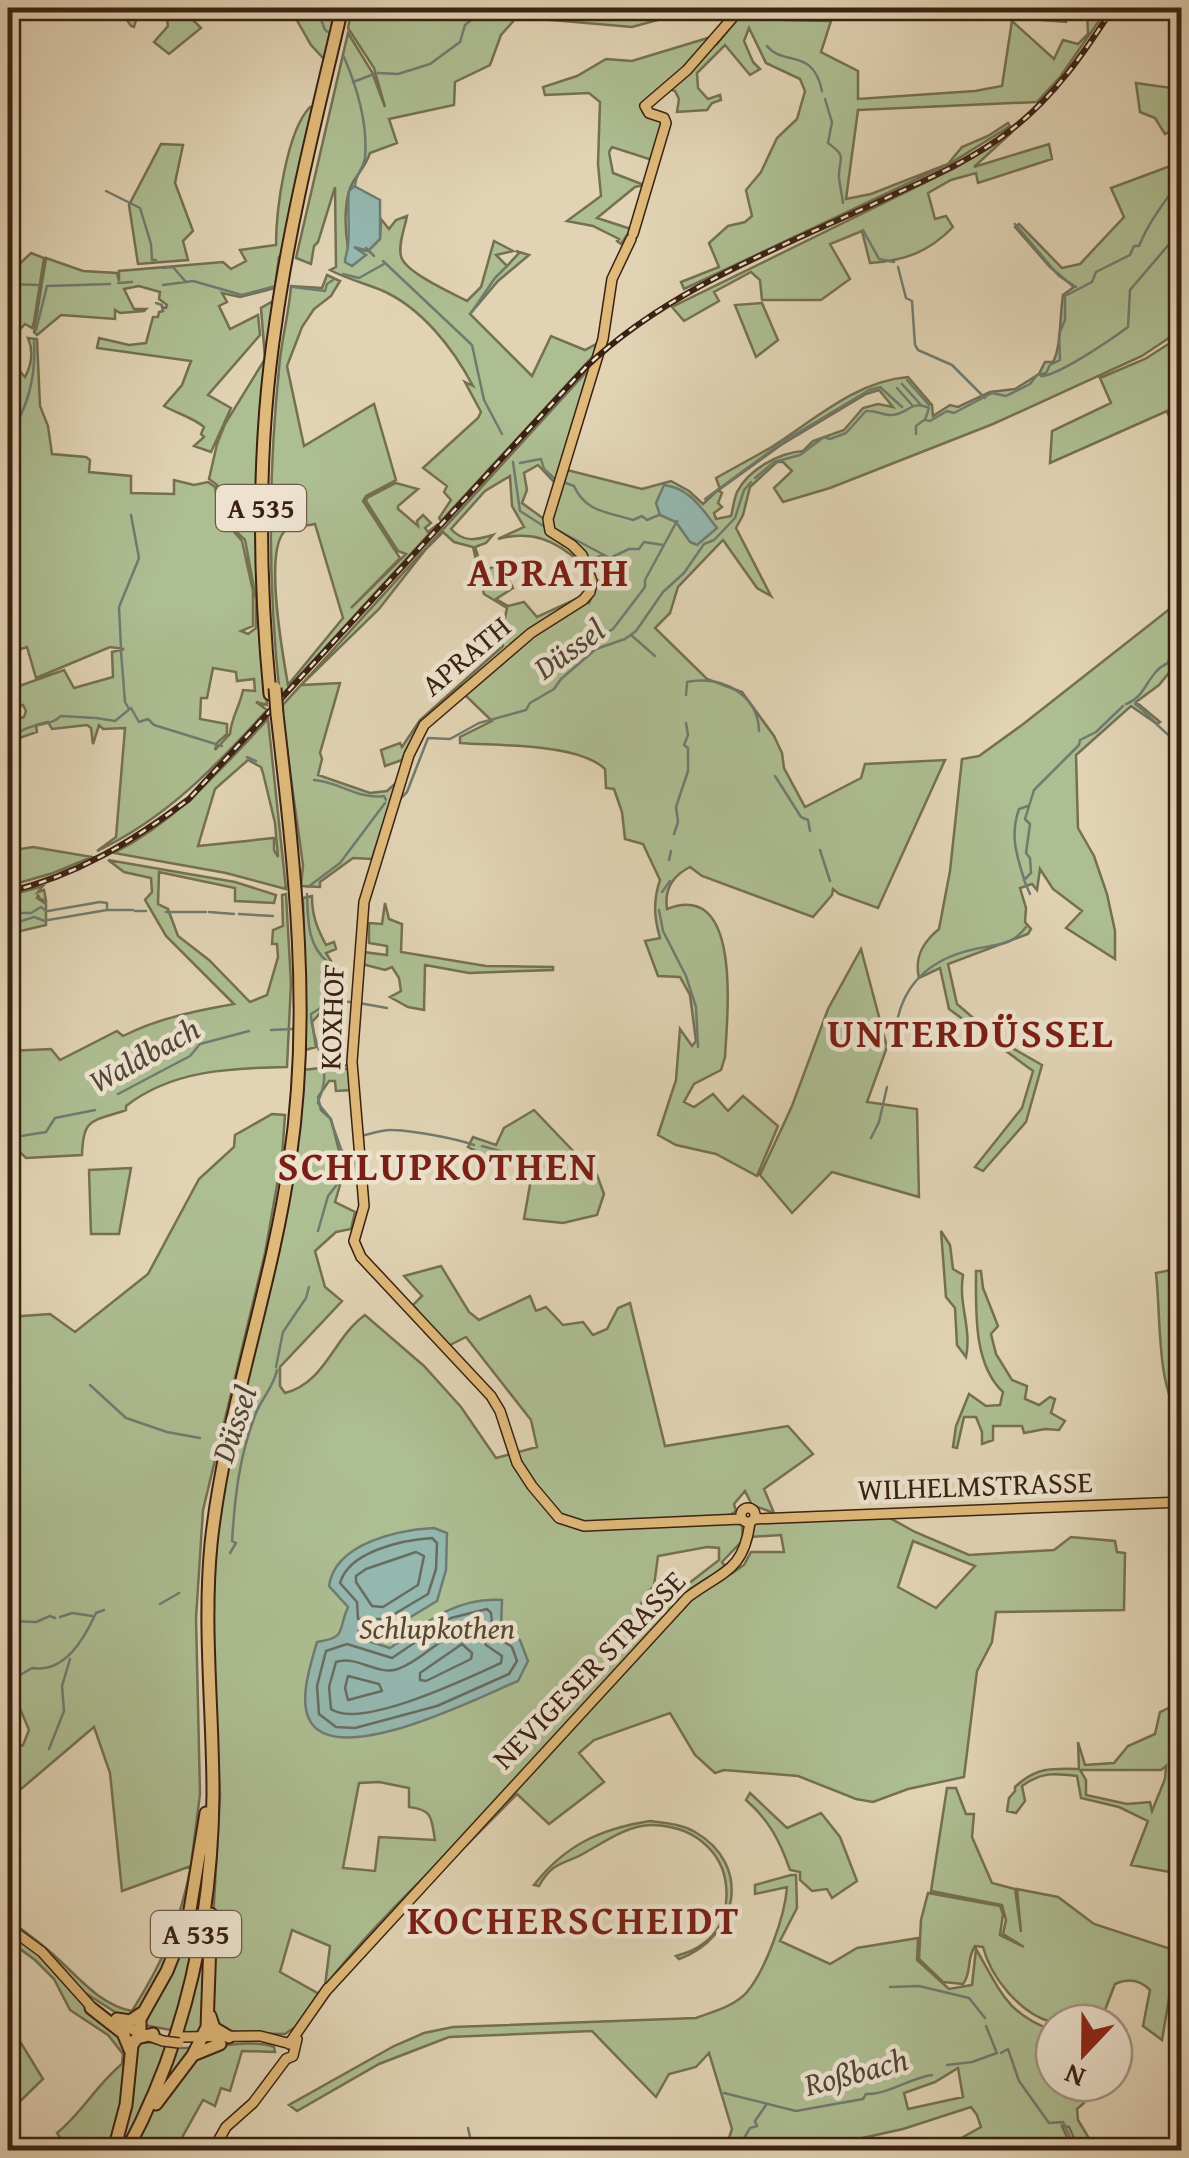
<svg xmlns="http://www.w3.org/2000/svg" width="1189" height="2158" viewBox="0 0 1189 2158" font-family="'Gentium Book Plus',serif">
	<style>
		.green { fill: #adbe92; stroke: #747052; stroke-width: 2.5; fill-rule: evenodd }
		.water { fill: #94b7af; stroke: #707b70; stroke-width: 2.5 }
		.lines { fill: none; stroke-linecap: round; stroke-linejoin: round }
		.shore { stroke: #686c60; stroke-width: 2.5 }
		.stream { stroke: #707b70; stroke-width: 2.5 }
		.major-casing { stroke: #3b2112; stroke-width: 12 }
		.highway-casing { stroke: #3b2112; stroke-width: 15 }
		.major { stroke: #e0ba7a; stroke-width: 9 }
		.highway { stroke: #e0ba7a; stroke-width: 11 }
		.rail-casing { stroke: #3b2112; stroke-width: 6 }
		.rail { stroke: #ece2ce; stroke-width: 2.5; stroke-dasharray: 8; stroke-linecap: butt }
		.major-bridge-casing { stroke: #3b2112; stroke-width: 12; stroke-linecap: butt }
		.highway-bridge-casing { stroke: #3b2112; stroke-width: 15; stroke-linecap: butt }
		.major-bridge { stroke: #e0ba7a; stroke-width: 9 }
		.highway-bridge { stroke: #e0ba7a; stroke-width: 11 }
		.labels { text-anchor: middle; stroke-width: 9; stroke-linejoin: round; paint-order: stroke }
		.shield { fill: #ece2ce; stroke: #705b4a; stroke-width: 2.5 }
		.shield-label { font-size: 28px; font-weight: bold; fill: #3b2112 }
		.street-label { font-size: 30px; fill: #3b2112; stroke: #ece2ce }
		.park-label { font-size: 30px; font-style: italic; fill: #584832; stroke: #ece2ce }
		.water-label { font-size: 32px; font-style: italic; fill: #514639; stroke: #ece2ce }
		.district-label { font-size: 40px; font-weight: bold; letter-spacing: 2.5px; fill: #7a1f14; stroke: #ece2ce }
	</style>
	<rect width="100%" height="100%" fill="#e1d3b4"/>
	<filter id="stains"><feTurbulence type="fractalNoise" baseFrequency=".002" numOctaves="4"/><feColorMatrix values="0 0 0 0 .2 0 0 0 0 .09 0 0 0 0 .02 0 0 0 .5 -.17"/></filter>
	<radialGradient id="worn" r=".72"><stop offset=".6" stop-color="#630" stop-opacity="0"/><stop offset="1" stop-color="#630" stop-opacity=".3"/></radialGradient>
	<!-- green -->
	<path class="green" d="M 118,8 L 181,8 L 201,28 L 169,54 L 154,42 L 168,26 L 167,20 L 158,12 L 143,8 L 139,10 L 134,27 L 131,26 L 127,20 L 116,17 Z
		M 290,8 L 324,8 L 335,16 L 326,61 L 311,45 Z
		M 352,8 L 630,8 L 649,11 L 693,8 L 700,15 L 687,12 L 632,27 L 517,17 L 501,35 L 490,65 L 455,82 L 454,105 L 389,119 L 397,143 L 370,153 C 366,165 360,171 353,182 C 343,199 345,230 348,248 L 368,251 L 380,239 L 381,219 L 389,229 L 396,220 L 407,216 C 405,227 398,244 401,256 C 404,272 452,293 467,301 L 481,287 L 494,241 L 513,251 L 496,255 L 507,266 L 519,253 L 516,251 L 529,255 L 498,281 L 470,314 L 532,376 L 551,336 L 585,350 L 596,344 L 594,355 L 441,521 L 439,518 L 451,500 L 444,492 L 447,486 L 423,468 L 478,418 L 481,412 L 465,382 L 473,386 C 453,348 421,307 381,290 C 364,283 347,279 330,270 L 336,267 L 335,187 L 318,242 L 314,246 L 311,264 L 296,258 L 348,33 L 372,72 L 385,107 L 374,68 L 348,28 Z
		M 746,8 L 770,8 L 784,20 L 831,21 L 821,52 L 858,71 L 858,99 L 975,91 L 1002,86 L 1012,21 L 1054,59 L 1063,40 L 1078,44 L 1088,34 L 1087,11 L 1066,12 L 1066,22 L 1043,20 L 1044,12 L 1058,8 L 1108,8 L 1060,77 L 1037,102 L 858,110 L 846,199 L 871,194 L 948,164 L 962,147 L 988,136 L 1008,123 L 1010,126 L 951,163 L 684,289 L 681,282 L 719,267 L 709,243 L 728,226 L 745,222 L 752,216 L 746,190 L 761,172 L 777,138 L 797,119 L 805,91 L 800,79 L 766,63 L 749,28 L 744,41 L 753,62 L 760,69 L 750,75 L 725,45 L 697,73 L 698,88 L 708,99 L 720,95 L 721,100 L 712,103 L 707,110 L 677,112 L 679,99 L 675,91 L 664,87 L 642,108 L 643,113 L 662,122 L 652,160 L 612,147 L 609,152 L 613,173 L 644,185 L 635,187 L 597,218 L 631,229 L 621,244 L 617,241 L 619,239 L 593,226 L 567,221 L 601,196 L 598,164 L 600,102 L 589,93 L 545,95 L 543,87 L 577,76 L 606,59 L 632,61 L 711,37 L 717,44 Z
		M 1136,83 L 1178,89 L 1181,83 L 1181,155 L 1169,132 L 1165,134 L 1155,118 L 1140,112 Z
		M 310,107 L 314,107 L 283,254 L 279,257 L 275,288 L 240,297 L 222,293 L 227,302 L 219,306 L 230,329 L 258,315 L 260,335 L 208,395 L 231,408 L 211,452 L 194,446 L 204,437 L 201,434 L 204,427 C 192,417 178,414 164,406 L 182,385 L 191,361 L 97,348 L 99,338 L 129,345 L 146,343 L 153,317 L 158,317 L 159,312 L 163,311 L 162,307 L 166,308 L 167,305 L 159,299 L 160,292 L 139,286 L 124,289 L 134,309 L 146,309 L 144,311 L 120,313 L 115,310 L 115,319 L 61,315 L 37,335 L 34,332 L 46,258 L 83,271 L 117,273 L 119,281 L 119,271 L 223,262 L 231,269 L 246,261 L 240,250 L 276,245 C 276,211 286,132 310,107 Z
		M 1012,132 L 974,167 L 1049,144 L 1052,159 L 978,183 L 976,173 L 951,180 L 928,193 L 935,219 L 946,216 L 953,227 C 929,252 904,261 870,263 L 862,231 L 830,244 L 850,279 L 821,300 L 762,300 L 760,280 L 751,272 L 714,292 L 719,301 L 684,321 L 672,307 L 957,167 Z
		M 161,144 L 183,145 L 175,183 L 193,231 L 183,241 L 188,260 L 138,264 L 129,205 Z
		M 1181,162 L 1181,320 L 1172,336 L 1142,356 L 993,424 L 830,488 L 783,502 L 774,488 L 792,471 L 783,462 L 777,462 L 750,487 L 743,515 L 736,528 L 771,596 L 757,588 L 723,540 L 678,587 L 670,613 L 655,628 L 707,679 L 742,692 L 774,736 L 782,753 L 784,768 L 805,807 L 861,778 L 865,764 L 945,760 L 878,908 L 839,894 L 833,889 L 832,895 L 813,917 L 702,876 L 690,867 C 672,876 664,889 667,909 C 743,879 727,1017 725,1057 L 721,1070 L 694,1084 L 684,1102 L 694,1107 L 713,1094 L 728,1111 L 743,1096 L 778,1126 L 757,1176 L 716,1154 L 676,1145 L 658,1135 L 676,1080 L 680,1029 L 692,1046 L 696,1041 L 690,995 L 680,977 L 658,976 L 645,941 L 660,938 C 654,917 653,901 660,880 L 643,844 L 625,839 L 622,812 L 614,789 L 606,788 L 605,769 C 578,743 498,746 460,743 L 460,737 L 492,721 L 465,695 L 468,689 L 462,685 C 435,708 415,726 402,760 L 385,766 L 381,750 L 400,743 L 402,747 L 420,720 L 503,646 L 501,637 L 507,608 L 484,594 L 473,547 L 454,542 L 443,532 L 426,549 L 379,609 L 301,685 L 340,683 L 320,753 L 322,759 L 318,775 L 370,793 L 387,791 L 397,782 L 372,859 L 353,858 L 320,882 L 320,887 L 301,886 L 303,865 L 281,707 L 590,368 L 555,483 L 538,465 L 524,473 L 527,490 L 522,503 L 544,519 L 552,518 L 567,470 L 642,489 L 671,481 L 689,491 L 703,504 L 718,490 L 722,493 L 718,503 L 722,507 L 714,513 L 716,519 L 731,516 C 733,509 734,499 737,492 C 749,469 779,453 803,451 L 813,441 L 844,430 L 863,408 L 878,404 L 893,407 L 879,390 L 866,394 L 781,445 L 720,489 L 716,478 C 734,468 752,458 770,448 C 813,421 856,381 908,377 L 932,405 L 933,416 L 950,405 L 958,407 L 990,392 L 1015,389 L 1039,374 L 1045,362 L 1053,362 C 1061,349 1060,313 1063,295 L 1074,287 L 1050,267 L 1015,227 L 1019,224 L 1062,268 L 1080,264 L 1124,217 L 1111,188 ZM 510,476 L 512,506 L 524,527 L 498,539 C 532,530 555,540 581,563 L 603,555 L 614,568 L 599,581 L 589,603 L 576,599 L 537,617 L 524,602 L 508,606 L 496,599 L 513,588 L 501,563 L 483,572 L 475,547 L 486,543 L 493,535 C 476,540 464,543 451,529 L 485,491 Z
		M 31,253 L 44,258 L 34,322 L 32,328 L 25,324 L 8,342 L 8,290 L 14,292 L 8,288 L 8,275 Z
		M 327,275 L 340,281 L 331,296 L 314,309 L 302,327 L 287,366 L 304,446 L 374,404 L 396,480 L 366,496 L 363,501 L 400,558 L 351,608 L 406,554 L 398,551 L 366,501 L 367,498 L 396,483 L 418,489 L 398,506 L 398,509 L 418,526 L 417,521 L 423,515 L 431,523 L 425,528 L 428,532 L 438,524 L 280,697 C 268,588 268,478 279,369 C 281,341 289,314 291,286 L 322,288 ZM 315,524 L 343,618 L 288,685 C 283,656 264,554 284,532 C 289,526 307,526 315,524 Z
		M 275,300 L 260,626 L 267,705 L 256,702 L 267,710 C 216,766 167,818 97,851 L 116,837 L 125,728 L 103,729 L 99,725 L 93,744 L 91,728 L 87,725 L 52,729 L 48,722 L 36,725 L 37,732 L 8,742 L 8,723 L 24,717 L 26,711 L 23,705 L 15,707 L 8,690 L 64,670 L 74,688 L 113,677 L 112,652 L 124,649 L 110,647 L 36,678 L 27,647 L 8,653 L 8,358 L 25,377 C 32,364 34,352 28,338 L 37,339 L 40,406 L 48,426 L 52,454 L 86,457 L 90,460 L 89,472 L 131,476 L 131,493 L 174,494 L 174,480 L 194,485 L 208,482 L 215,487 L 220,516 L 242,541 L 253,591 L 253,626 L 241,631 L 248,634 L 256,628 L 256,599 L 245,540 L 227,523 L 217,485 L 209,479 L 217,444 L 225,424 L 265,359 L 261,308 ZM 213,668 L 236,672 L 237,681 L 254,679 L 255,691 L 243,690 C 240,706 231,718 230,734 L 215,750 L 217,743 L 227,734 L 227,724 L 200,719 L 201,698 L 207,698 Z
		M 762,303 L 778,340 L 756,357 L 735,305 Z
		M 1181,336 L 1181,431 L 1176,434 L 1167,411 L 1050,463 L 1052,431 L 1111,403 L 1100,378 L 1145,359 Z
		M 1181,600 L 1181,658 L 1159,685 L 1136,702 L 1160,722 L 1157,724 L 1131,706 L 1076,755 L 1078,828 L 1094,856 L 1107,894 L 1115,931 L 1115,959 L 1066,928 L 1082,911 L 1053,889 L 1040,869 L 1037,890 L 1032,884 L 1020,888 L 1026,908 L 1025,922 L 1031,929 L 1028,934 L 948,964 L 957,1004 L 1000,1041 L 1042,1065 L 1026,1122 L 983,1171 L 975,1167 L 1022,1108 L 1033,1071 L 949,1009 L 940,968 L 919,978 C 914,957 923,942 939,929 L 950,871 L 962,759 L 979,756 L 1022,725 Z
		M 268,719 L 286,889 L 226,873 L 114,853 C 178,820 220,770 268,719 ZM 248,760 L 261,767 L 263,773 L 275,823 L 278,857 L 274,850 L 274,838 L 198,846 L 215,789 Z
		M 33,847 L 92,857 L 53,873 L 8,886 L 8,851 Z
		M 108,860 L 235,882 L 276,895 L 274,903 L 235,901 L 235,888 L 159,872 L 158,904 L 168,909 L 178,936 L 209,960 L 250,1002 L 267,995 L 278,957 L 277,944 L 272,944 L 273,930 L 283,926 L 282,895 L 286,894 L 291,983 L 287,1067 C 231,1068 172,1070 126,1106 L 126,1110 C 93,1122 83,1116 82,1155 L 26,1158 L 14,1146 L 8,1147 L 8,1051 L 51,1049 L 60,1060 L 117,1031 L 123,1036 C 159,1018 195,1011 234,1004 L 166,936 L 145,900 L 152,892 L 151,878 L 124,872 Z
		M 43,886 L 38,892 L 44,890 L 46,901 L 40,899 L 38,895 L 37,898 L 46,904 L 46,925 L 8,934 L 8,896 Z
		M 312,896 C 312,916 317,928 326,945 L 334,942 L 336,949 L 326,953 L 331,961 L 324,1009 L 312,1022 L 316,1047 L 305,1050 L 303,898 Z
		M 385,903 L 389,919 L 402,924 L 401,952 L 486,966 L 553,967 L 553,970 L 469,973 L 425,965 L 424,1010 L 408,1007 L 390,997 L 401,991 L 399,978 L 392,967 L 385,970 L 362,964 L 363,952 L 387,955 L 387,946 L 369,943 L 369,923 L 382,924 Z
		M 861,949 L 887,1047 L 867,1102 L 917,1109 L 919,1197 L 832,1172 L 792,1213 L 760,1175 L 792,1106 L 828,1009 Z
		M 350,1065 L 351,1090 L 336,1091 L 335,1081 L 329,1081 L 318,1097 L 321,1110 L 331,1119 L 340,1155 L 347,1156 L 349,1174 L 343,1175 L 335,1202 L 355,1212 L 351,1229 L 336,1232 L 315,1251 L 325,1287 L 342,1301 L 280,1367 L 280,1386 L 285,1393 C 326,1382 333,1338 365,1315 L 424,1366 L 461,1407 L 496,1458 L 537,1447 L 531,1420 L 466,1337 L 448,1346 L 413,1305 L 422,1296 L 404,1276 L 441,1266 L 469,1312 L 479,1320 L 530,1296 L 536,1311 L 546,1307 L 563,1325 L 583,1322 L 593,1335 L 607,1329 L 618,1308 L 630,1303 L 665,1446 L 788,1426 L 813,1454 L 764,1489 L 774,1513 L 752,1505 L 745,1491 L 734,1504 L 736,1511 L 729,1516 L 732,1522 L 742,1525 L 743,1540 L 722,1562 L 731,1574 L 744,1565 L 751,1552 L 784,1552 L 781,1535 L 750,1537 L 755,1523 L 888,1517 L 915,1532 L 969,1555 L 1054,1550 L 1071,1537 L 1115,1541 L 1117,1552 L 1125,1553 L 1124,1610 L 996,1612 L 992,1642 L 977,1671 L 964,1777 L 908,1789 L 873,1802 L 856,1799 L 798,1776 L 724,1770 L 715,1773 L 695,1755 L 670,1713 L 594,1740 L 579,1753 L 604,1782 L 549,1824 L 517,1794 L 451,1861 L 445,1857 C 402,1898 362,1939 325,1986 L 330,1946 L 292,1930 L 280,1972 L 319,1994 L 295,2027 L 285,2034 L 182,2032 L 138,2024 L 137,2026 L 79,1989 L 134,2044 C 149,2039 167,2047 183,2048 C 210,2049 251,2038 274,2047 L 275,2052 L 242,2051 L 230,2091 L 221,2088 L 215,2106 L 203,2100 L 175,2150 L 59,2150 L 65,2145 L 57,2133 C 82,2113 97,2084 122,2064 L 123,2054 L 108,2035 L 70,2010 L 54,1979 L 35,1960 L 8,1940 L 8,1919 C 25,1932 44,1945 59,1960 C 81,1980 101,2005 132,2011 C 163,1962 180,1923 191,1866 L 122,1891 L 110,1773 L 94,1727 L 14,1795 L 8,1783 L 8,1752 L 23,1745 L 29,1730 L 13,1692 L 8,1694 L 8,1317 L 50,1314 L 75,1332 L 148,1274 L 199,1179 L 234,1147 L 235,1135 L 272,1114 L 285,1115 L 282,1157 L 265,1253 L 203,1510 L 196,1618 L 200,1794 L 191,1865 L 199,1888 L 195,1918 L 212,1938 L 220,1796 L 211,1609 L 222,1489 L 266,1299 L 303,1070 ZM 913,1541 L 975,1566 L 936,1608 L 898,1587 ZM 707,1547 L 719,1548 L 719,1560 L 683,1588 L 641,1630 C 635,1614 641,1597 654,1586 L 658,1556 ZM 379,1782 L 409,1788 L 409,1807 C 434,1810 431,1819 435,1840 L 379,1837 L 375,1871 L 343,1868 L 359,1783 Z
		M 534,1110 L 575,1153 L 588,1175 L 597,1175 L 604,1194 L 597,1215 L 563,1223 L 524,1219 L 531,1179 L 527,1163 L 490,1158 L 468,1147 L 473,1137 L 496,1145 L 504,1128 Z
		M 131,1168 L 119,1234 L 91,1234 L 89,1170 Z
		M 941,1231 L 950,1245 L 953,1269 L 963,1275 C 958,1304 972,1328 966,1357 L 957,1345 L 955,1308 L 946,1297 Z
		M 1181,1268 L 1182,1268 L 1181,1418 C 1156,1387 1161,1314 1156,1273 Z
		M 976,1271 L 981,1271 L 983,1288 L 998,1326 L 991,1334 L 996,1354 L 1012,1380 L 1027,1386 L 1025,1399 L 1039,1405 L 1050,1397 L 1055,1399 L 1051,1413 L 1065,1421 L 1059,1430 L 1045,1429 L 1024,1433 L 1022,1426 L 993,1426 L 993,1440 L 982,1444 L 982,1432 L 976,1417 L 964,1417 L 957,1448 L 953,1447 L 956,1426 L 969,1394 L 986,1406 L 1000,1405 L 1003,1392 C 973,1364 976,1310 976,1271 Z
		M 1181,1702 L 1181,1874 L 1131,1865 L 1148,1821 L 1119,1807 L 1081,1798 L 1077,1776 C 1054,1773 1041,1772 1022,1786 L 1025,1801 L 1016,1813 L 1007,1811 L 1009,1798 L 1015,1791 L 1015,1787 C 1036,1767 1052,1768 1079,1769 L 1078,1742 L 1085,1765 L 1114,1763 L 1128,1746 L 1155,1734 L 1160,1712 ZM 1166,1766 L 1165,1779 L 1152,1811 L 1150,1802 L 1127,1804 L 1086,1795 L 1086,1780 L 1080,1770 L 1161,1770 Z
		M 947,1788 L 956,1788 L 966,1814 L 974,1814 L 972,1837 L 992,1883 L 1015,1889 L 1021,1932 L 1017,1889 L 1058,1897 L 1094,1924 L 1177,1951 L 1162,2040 L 1143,2026 L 1150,1990 C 1140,1980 1128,1978 1115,1984 L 1100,2023 C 1084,2023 1066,2026 1051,2022 C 1020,2013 991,1978 983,1947 L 975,1946 C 966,1959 972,1973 963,1984 L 943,1982 L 919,1959 L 921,1920 L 928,1893 L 1000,1906 L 1003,1914 L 1000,1935 L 1024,1947 L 1003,1934 L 1006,1920 L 1002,1905 L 931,1891 Z
		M 750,1793 L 787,1828 L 821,1813 L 840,1837 L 857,1881 L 832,1898 L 827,1889 L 812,1891 L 800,1880 L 800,1872 L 790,1870 C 780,1841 769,1820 746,1800 Z
		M 650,1821 C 666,1823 681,1824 695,1832 C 753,1865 738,1938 679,1959 L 676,1956 C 686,1953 696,1950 704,1943 C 717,1934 724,1919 726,1903 C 731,1857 698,1826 652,1825 C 629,1825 607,1840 588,1851 C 566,1865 554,1859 539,1886 L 534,1885 C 565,1845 600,1829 650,1821 Z
		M 791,1875 L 796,1875 L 797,1908 L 780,1941 L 830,1964 L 857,1948 L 918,1938 L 917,1960 L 949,1989 L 972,1985 L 976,1949 C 1000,1990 1006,2014 1054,2031 L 1054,2083 L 1091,2083 L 1084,2103 L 1077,2109 L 1078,2120 L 1096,2150 L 1079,2150 L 1069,2127 L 1062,2126 L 1073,2150 L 940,2150 L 981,2127 L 977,2115 L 971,2107 L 903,2129 L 826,2146 L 825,2150 L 783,2150 L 751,2142 L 745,2150 L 725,2150 L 732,2129 L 709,2053 L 696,2067 L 669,2074 L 656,2097 L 592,2031 L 449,2037 L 379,2064 L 297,2111 L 289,2105 L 394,2046 L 424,2033 L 453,2027 L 696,2018 C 712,2012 735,2006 747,1992 C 766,1969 785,1916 787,1887 L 755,1894 L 755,1885 ZM 958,2068 L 963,2097 L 908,2109 L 904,2093 L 935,2082 Z
		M 10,2025 L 43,2079 L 8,2113 L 8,2026 Z"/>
	<!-- water -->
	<path class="water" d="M 354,186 L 380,200 L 380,239 L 368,251 L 354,247 L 366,255 L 352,266 L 345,262 C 345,256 348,251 348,245 C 350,228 347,208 349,191 Z
		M 664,485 C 690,488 702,509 717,528 L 697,545 L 690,542 L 676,522 L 660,515 L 656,503 Z
		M 434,1528 L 447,1533 L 446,1570 L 437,1601 L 389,1630 L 359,1630 L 356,1637 L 390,1648 C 424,1624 457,1596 502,1600 L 501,1629 L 520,1640 L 528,1661 L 518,1681 C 481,1696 334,1772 309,1719 C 299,1698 311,1663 317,1642 C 348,1637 337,1631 348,1607 L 329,1586 C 335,1543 398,1530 434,1528 Z"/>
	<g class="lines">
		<!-- shore -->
		<path class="shore" d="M 432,1538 L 437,1543 L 436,1569 L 428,1594 L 386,1619 L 358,1619 L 357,1602 L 340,1583 C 349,1551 403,1540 432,1538 Z
			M 416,1552 L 424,1556 L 418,1585 L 383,1607 L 372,1606 L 356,1582 L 356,1576 L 366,1569 Z
			M 487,1609 L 491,1613 L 493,1634 L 512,1647 L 517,1661 L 509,1674 L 437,1706 L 355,1728 L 336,1727 L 319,1714 L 317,1686 L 326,1651 L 347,1644 L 392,1658 L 451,1618 Z
			M 473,1625 L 477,1628 L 486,1645 L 502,1656 L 501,1663 C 468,1678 360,1730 331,1709 L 329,1687 L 336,1662 C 357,1655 377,1676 398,1669 C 425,1659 443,1633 473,1625 Z
			M 462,1644 L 472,1653 L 471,1659 L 426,1681 L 420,1680 L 420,1673 Z
			M 348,1676 L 379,1684 L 382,1691 L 348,1700 L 345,1688 Z"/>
		<!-- stream -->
		<path class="stream" d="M 317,8 L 325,30 L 330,33
			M 1126,9 L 1140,8
			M 767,46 C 784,67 813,47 822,91
			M 344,57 C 356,85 368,124 365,158 C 363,170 355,174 355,187
			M 378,73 L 398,74 L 430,64 L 460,42 L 465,25 L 486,8
			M 353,82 L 374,74
			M 825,99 L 832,122 L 828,143 C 849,158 838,158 839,178 C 840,186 842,195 843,203
			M 106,191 L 140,208 L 151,244 L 152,260 L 156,260
			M 1015,224 L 1059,276 L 1076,287
			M 863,230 L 879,259 L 894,262
			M 366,248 L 374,256
			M 383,261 L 472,345 L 484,400 L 502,434
			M 898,267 L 906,298 L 912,301 L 915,345 L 918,350 L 952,365 L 985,398
			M 163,268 L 173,267 L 185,281
			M 343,274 L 359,278 L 384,264
			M 118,283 L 132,282
			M 8,284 L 38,285
			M 163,285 L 193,281 L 242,295 L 276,286
			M 293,287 L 325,291 L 327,284 L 333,280
			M 156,303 L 162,305
			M 471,313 L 495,278 L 507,266
			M 36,330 L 47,286 L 110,284
			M 1041,376 C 1056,377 1112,339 1128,327 L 1130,290 L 1182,229
			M 907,380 L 929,405
			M 902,384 L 921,405
			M 897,388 L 912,405
			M 8,433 C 29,411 36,372 34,341
			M 916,434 L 916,426 L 924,420
			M 513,462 L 520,511 L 545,527
			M 520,463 L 541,459 L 544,469 L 556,480
			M 755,478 L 774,462 L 800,455 L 824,437 L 830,439 L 846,433 L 866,411 C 876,410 882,415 890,415 C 907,416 910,399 929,408 L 925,420 L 930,421 L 947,411 L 954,413 L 992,393 L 1006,396 L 1030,384 L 1037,375 L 1046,373 L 1050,365 L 1060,360 L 1059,334 L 1065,320 L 1065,296 L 1092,282 L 1096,272 L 1130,255 L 1134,246 L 1139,246 C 1149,221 1166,200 1182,178
			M 563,482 L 574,486 C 586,513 609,512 633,520 L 642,516 L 647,520 L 659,515
			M 705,499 L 784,441 L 869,390 L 880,387 L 902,407
			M 555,529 L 610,558 L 629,549 L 639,549 L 644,542 L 663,545
			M 631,635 L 655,656
			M 591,642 L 613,629 L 645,587 L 645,580 L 677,521
			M 121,648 L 119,607 L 139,558 L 131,515
			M 121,652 L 125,702 L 129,709
			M 687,682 C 720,675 758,693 759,731
			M 686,695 L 687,684
			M 1126,704 C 1147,697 1147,672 1168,663 L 1170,656 L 1176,657 L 1182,647
			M 1135,704 C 1151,715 1164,737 1182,742
			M 96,718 L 115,721 L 131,708 L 139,722 L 148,719 L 154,725 L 222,746
			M 8,739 C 13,737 18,733 23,730 C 35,723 49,727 61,716 L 94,718
			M 247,757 L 256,761
			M 775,776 L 801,817 L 808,820 L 810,831
			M 314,780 C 337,781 359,800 384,796 L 386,800
			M 401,798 L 407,792 L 428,738 L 450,739 L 479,723 L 526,710 L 530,703 L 554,689 L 561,679 L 596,649 L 625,639 L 636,631 L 663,592 L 684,573 L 704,544 L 714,540 L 735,518 L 744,490 L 751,482
			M 674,834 L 678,822 L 676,807 L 688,771 L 688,748 L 684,745 L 688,735 L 686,723
			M 820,850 L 830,881
			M 669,860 L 671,851
			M 1024,879 C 1016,854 1010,834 1019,809 L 1028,806
			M 308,887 L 340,863 L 385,803
			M 662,892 L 670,881
			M 307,894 C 308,919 307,946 328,962
			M 1030,894 L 1024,880 L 1031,873 L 1030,858 L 1026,853 L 1030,824 L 1025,819 L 1034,790 L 1079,745 L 1080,740 L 1096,732 L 1123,706
			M 659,910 L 663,931 L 686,976 L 696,1007 L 698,1047
			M 48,911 L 100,902 L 107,903 L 107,908
			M 135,911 L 146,911
			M 166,912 L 206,912
			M 209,912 L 234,914
			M 8,913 L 31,913 L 41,907 L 46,911
			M 239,914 L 273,916
			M 48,920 L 107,910 L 133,910
			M 12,924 L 34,917 L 45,921
			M 323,999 L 350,1002
			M 359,1003 L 387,1008
			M 898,1017 C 909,972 946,953 986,947 C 1004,944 1015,942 1026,927
			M 271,1030 L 294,1029
			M 324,1069 L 347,1069
			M 118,1094 L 190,1056 L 200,1044 L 249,1031
			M 8,1134 L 14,1132 L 21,1136 L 46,1132 L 55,1118 L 95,1110
			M 361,1136 C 370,1134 383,1129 393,1130 C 415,1131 454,1138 474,1145
			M 871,1138 L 879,1122 L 887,1087
			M 482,1146 L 514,1155 L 554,1184
			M 515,1155 L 525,1153 L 551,1171
			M 318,1231 L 328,1196 L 343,1177 L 349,1160 L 341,1149 L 330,1118 L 318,1103 C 319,1097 322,1093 323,1087 C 329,1062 311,1040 311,1014 L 322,1007 L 325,983 L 321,972 L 329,964
			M 276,1367 L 283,1332 L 306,1298 L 309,1287
			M 90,1385 L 126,1418 L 167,1432 L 200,1438
			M 230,1553 L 236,1543 L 232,1541 C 235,1496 239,1456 256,1413 C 262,1398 274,1386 277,1370
			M 160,1604 L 179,1593
			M 60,1617 L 72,1613 L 92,1616
			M 8,1621 L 36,1622 L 50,1616 L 55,1618
			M 8,1682 L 32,1668 C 65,1673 84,1639 96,1613 L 104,1610
			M 49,1749 L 64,1711 L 62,1686 L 70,1659
			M 890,1987 L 919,1986 L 969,1998 L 985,2018
			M 986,2026 L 996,2051
			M 1001,2053 L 1008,2049 L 1019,2081 L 1049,2123 L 1063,2122 L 1076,2150
			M 947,2065 L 972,2062 L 997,2053
			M 724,2093 L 796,2111 L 863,2099 L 866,2094 C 887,2095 910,2078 932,2075
			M 468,2128 L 473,2150
			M 737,2150 L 750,2128 L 757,2126 L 755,2121 L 766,2105"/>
		<defs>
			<path id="major" d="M 633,234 L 666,123 L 664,118 L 649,113 L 645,106 L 687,70 L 741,8
				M 631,239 L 612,279 L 603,339 L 548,519 L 550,531 L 572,545 L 582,555 L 592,581 L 590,592 L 583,600 L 531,633 L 424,725 L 409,755 L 364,902 L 352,1062 L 364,1206 L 354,1241 L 361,1257 L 491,1396 L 500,1411 L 517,1463 L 532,1486 L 559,1518 L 584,1526 L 741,1519
				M741 1515a7 7 0 1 1 14 0a7 7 0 1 1-14 0Z
				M 754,1519 L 1182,1502
				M 8,1927 L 42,1952 L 95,2011
				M 326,1991 L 688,1597 C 723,1571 744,1571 750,1522
				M 117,2024 L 163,2041
				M 180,2037 L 260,2036 L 291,2044
				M 289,2044 L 328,1988
				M 213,2150 L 226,2127 L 253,2103 L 286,2059 L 293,2056 L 297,2039"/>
			<path id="highway" d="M 270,694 C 258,569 257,445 276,321 C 291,215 318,111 342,8
				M 91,2008 L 123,2033 L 130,2050
				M 210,2016 L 214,2028 L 229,2037
				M 117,2019 L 130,2021 L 142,2013
				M 140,2035 L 140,2019 L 167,1971 L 189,1916 L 206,1813
				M 193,2055 L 207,2027 L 211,1914
				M 156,2104 L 193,2055 L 220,2044
				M 114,2150 L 126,2105 L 132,2045 L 137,2038 L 153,2034
				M 127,2150 C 186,2040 212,1918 213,1794 C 213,1710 203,1627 211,1544 C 225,1413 272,1289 290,1159 C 312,1010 294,862 277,714"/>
		</defs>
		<!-- major casing -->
		<use href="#major" class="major-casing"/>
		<!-- highway casing -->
		<use href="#highway" class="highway-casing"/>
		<!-- major -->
		<use href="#major" class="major"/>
		<!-- highway -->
		<use href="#highway" class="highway"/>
		<defs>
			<path id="rail" d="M 8,892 C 77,875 132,842 189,799 L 585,368 C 670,286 792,243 897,193 C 937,175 976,157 1011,130 C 1054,97 1084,53 1113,8"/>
		</defs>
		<!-- rail casing -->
		<use href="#rail" class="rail-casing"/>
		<!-- rail -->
		<use href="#rail" class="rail"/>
		<defs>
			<path id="major-bridge" d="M 163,2041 L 179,2043"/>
			<path id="highway-bridge" d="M 275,688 L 277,714"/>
		</defs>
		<!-- major-bridge casing -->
		<use href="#major-bridge" class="major-bridge-casing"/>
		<!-- highway-bridge casing -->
		<use href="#highway-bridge" class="highway-bridge-casing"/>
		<!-- major-bridge -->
		<use href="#major-bridge" class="major-bridge"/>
		<!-- highway-bridge -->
		<use href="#highway-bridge" class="highway-bridge"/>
	</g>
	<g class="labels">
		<!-- shield labels -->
		<g class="shield">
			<rect x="216" y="485" width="90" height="46" rx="8"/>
			<rect x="151" y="1911" width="90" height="46" rx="8"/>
		</g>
		<g class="shield-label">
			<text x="261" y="518">A 535</text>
			<text x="196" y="1944">A 535</text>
		</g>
		<!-- street labels -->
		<g class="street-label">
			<text transform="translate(466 656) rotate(-40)" y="10">APRATH</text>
			<text transform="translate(332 1017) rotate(-88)" y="10">KOXHOF</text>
			<text transform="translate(975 1486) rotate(-2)" y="10">WILHELMSTRASSE</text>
			<text transform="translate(589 1670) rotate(-46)" y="10">NEVIGESER STRASSE</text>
		</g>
		<!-- park labels -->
		<g class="park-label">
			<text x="437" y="1639">Schlupkothen</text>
		</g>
		<!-- water labels -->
		<g class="water-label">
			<text transform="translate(569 649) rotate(-36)" y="11">Düssel</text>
			<text transform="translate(144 1055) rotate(-29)" y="11">Waldbach</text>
			<text transform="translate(234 1424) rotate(-71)" y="11">Düssel</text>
			<text transform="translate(856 2072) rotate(-15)" y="11">Roßbach</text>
		</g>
		<!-- district labels -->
		<g class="district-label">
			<text x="549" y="586">APRATH</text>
			<text x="971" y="1047">UNTERDÜSSEL</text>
			<text x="438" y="1180">SCHLUPKOTHEN</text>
			<text x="574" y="1934">KOCHERSCHEIDT</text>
		</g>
	</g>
	<!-- margin -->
	<rect width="1189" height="2158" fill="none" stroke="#e1d3b4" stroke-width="40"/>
	<rect x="10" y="10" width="1169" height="2138" fill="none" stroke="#3b2112" stroke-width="5"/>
	<rect x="20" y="20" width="1149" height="2118" fill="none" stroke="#3b2112" stroke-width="2.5"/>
	<!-- north arrow -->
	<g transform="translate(1084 2053) rotate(202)"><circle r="48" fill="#ece2ce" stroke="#a59583" stroke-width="2.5"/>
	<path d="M0-8L18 38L0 25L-18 38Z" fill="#8f2418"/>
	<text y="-15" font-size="28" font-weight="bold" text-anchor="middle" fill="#3b2112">N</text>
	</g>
	<rect width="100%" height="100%" filter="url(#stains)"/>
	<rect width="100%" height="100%" fill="url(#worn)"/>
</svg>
